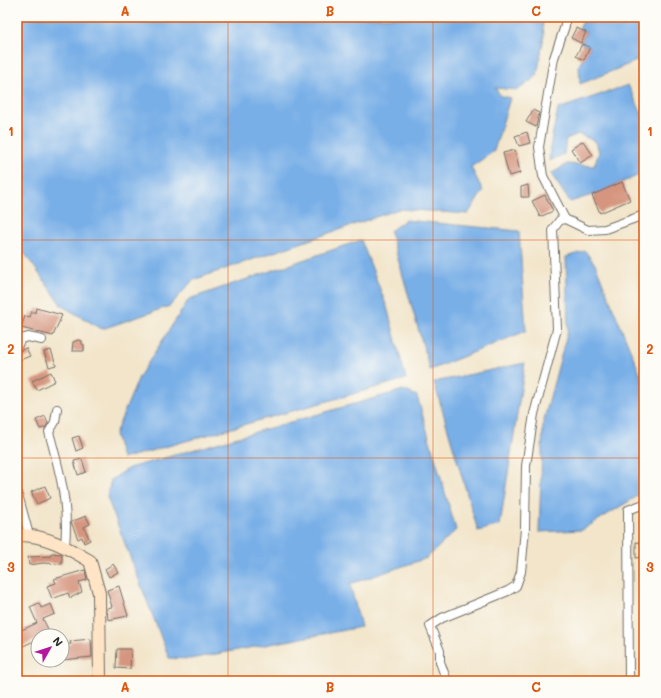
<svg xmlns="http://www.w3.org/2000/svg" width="661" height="698" viewBox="0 0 661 698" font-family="Mali,sans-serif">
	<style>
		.water { fill: #78afe7; stroke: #526d89 }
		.building { fill: #d5957f }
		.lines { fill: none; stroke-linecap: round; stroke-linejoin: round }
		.street-casing { stroke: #716c63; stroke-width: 10 }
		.secondary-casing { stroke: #716c63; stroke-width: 14 }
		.street { stroke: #fff; stroke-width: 8 }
		.secondary { stroke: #ffe4c6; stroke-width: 12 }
		.grid { fill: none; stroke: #df570e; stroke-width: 1; stroke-opacity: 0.55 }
		.neatline { fill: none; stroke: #df570e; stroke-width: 1.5 }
		.grid-label { font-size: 13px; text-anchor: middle; font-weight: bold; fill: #df570e }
	</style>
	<rect width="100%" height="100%" fill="#fdfcf7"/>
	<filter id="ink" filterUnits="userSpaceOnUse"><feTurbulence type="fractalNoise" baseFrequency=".025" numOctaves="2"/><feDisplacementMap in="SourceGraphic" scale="8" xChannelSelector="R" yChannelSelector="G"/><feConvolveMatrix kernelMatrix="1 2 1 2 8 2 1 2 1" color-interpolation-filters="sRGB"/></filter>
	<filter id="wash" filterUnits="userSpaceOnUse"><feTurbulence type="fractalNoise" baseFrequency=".012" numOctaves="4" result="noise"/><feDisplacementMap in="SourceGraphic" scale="16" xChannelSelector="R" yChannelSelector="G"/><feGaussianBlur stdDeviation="0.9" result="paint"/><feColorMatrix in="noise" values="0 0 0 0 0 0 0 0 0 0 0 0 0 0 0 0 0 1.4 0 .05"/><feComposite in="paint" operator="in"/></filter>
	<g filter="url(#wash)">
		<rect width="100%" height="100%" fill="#f2e5ca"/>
		<!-- water -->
		<path class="water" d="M 17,17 L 501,17 L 502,19 L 506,17 L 542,17 L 544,36 L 537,76 L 518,90 L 495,88 L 501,96 L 510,98 L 494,151 L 471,167 L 483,191 L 468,214 L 399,209 L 193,280 L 170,306 L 102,329 L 62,306 L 25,254 L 17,247 Z
			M 585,17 L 644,17 L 644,58 L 580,84 L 579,65 L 590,47 L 581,43 L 586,32 L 579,29 Z
			M 628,85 L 644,118 L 644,173 L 592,195 L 570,202 L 551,174 L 567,164 L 594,166 L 599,152 L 596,142 L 579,134 L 566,139 L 564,154 L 549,161 L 551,141 L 558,109 Z
			M 405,220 L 519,231 L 526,331 L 430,370 L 390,231 Z
			M 361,240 L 387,307 L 406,379 L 122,459 L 115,434 L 139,377 L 189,299 Z
			M 585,251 L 595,264 L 644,383 L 644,492 L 582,530 L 539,532 L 543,423 L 568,330 L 566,257 Z
			M 525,363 L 500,525 L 478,531 L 434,382 Z
			M 403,390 L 417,396 L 456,530 L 427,558 L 350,584 L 361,627 L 190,659 L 169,658 L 107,497 L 111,480 L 129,468 Z"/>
		<g id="blocks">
			<!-- building -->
			<path class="building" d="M 576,28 L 586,32 L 581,43 L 571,38 Z
				M 582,44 L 590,47 L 584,60 L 576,56 Z
				M 533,110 L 539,113 L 536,127 L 526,122 Z
				M 527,132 L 530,143 L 519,146 L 515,136 Z
				M 583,141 L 593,155 L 580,163 L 571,149 Z
				M 515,150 L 520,173 L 509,176 L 503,153 Z
				M 622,182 L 630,200 L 600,213 L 592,195 Z
				M 528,185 L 529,197 L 521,197 L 521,187 Z
				M 545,195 L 553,211 L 540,217 L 532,201 Z
				M 36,308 L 62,315 L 53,336 L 21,328 L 25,316 L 30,317 L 32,311 L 35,313 Z
				M 78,340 L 82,341 L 82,344 L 84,345 L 84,351 L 72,351 L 73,342 Z
				M 26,348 L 30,356 L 20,360 L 17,352 Z
				M 51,350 L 56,365 L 49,367 L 44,352 Z
				M 51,372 L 55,381 L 37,390 L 32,381 Z
				M 45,416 L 48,423 L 46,427 L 40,429 L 36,420 Z
				M 79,436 L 83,448 L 76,451 L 72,438 Z
				M 82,459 L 86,472 L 78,475 L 74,461 Z
				M 45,486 L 50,498 L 37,504 L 31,492 Z
				M 86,516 L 90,524 L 84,527 L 90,540 L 84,543 L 82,537 L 78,539 L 71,522 Z
				M 636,542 L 644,543 L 644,557 L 636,558 Z
				M 51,553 L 62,554 L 62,564 L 43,563 L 29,565 L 28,557 L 51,556 Z
				M 113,564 L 118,572 L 109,577 L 105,569 Z
				M 85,570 L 87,580 L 79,582 L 82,592 L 70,598 L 68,593 L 52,599 L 47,586 L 56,583 L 54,579 Z
				M 119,586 L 128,616 L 108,620 L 107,608 L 112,607 L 107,590 Z
				M 39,603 L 41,608 L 51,604 L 55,614 L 43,619 L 50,633 L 44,636 L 38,636 L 38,639 L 17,649 L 17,632 L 37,623 L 30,607 Z
				M 91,639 L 92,657 L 62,660 L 62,645 L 71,644 L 70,641 Z
				M 117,649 L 131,649 L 130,669 L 116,668 Z"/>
		</g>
	</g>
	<g filter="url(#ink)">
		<use href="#blocks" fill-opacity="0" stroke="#716c63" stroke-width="1"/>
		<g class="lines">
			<defs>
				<path id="street" d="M 565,17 L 565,26 L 554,58 L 539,147 L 543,176 L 565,219 L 588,230 L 605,229 L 644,215
					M 17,346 L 21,339 L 28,337 L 42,340
					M 57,409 L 55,422 L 49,432 C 60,472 69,504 65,546
					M 17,491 L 29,535
					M 447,681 L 440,662 L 440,651 L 430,626 L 442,618 L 508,591 L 516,586 L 521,572 L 525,529 L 526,466 L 534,414 L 557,329 L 553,229 L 560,220 L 565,219
					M 629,681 L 628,510 L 644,504"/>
				<path id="secondary" d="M 17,535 C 44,534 68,548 90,561 L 99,593 L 100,681"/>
			</defs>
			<!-- street casing -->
			<use href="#street" class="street-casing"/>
			<!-- secondary casing -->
			<use href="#secondary" class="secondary-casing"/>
			<!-- street -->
			<use href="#street" class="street"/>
			<!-- secondary -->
			<use href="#secondary" class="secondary"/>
		</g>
	</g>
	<!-- grid -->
	<path class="grid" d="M 228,17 L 228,681M 433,17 L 433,681M 17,240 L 644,240M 17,458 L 644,458"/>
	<!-- margin -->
	<rect width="661" height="698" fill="none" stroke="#fdfcf7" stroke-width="44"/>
	<!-- north arrow -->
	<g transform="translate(50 648) rotate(51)"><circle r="19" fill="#fdfcf7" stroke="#a9a8a5"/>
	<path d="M0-3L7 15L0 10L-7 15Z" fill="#b5179e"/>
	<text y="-6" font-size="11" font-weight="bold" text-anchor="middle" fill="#2b2b2b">N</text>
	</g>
	<rect x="22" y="22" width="617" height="654" class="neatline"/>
	<g class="grid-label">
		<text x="125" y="16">A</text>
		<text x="330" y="16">B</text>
		<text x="536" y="16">C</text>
		<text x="11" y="136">1</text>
		<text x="650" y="136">1</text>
		<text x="11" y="354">2</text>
		<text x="650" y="354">2</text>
		<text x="11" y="572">3</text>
		<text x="650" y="572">3</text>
		<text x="125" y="692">A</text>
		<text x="330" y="692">B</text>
		<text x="536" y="692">C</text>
	</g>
</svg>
